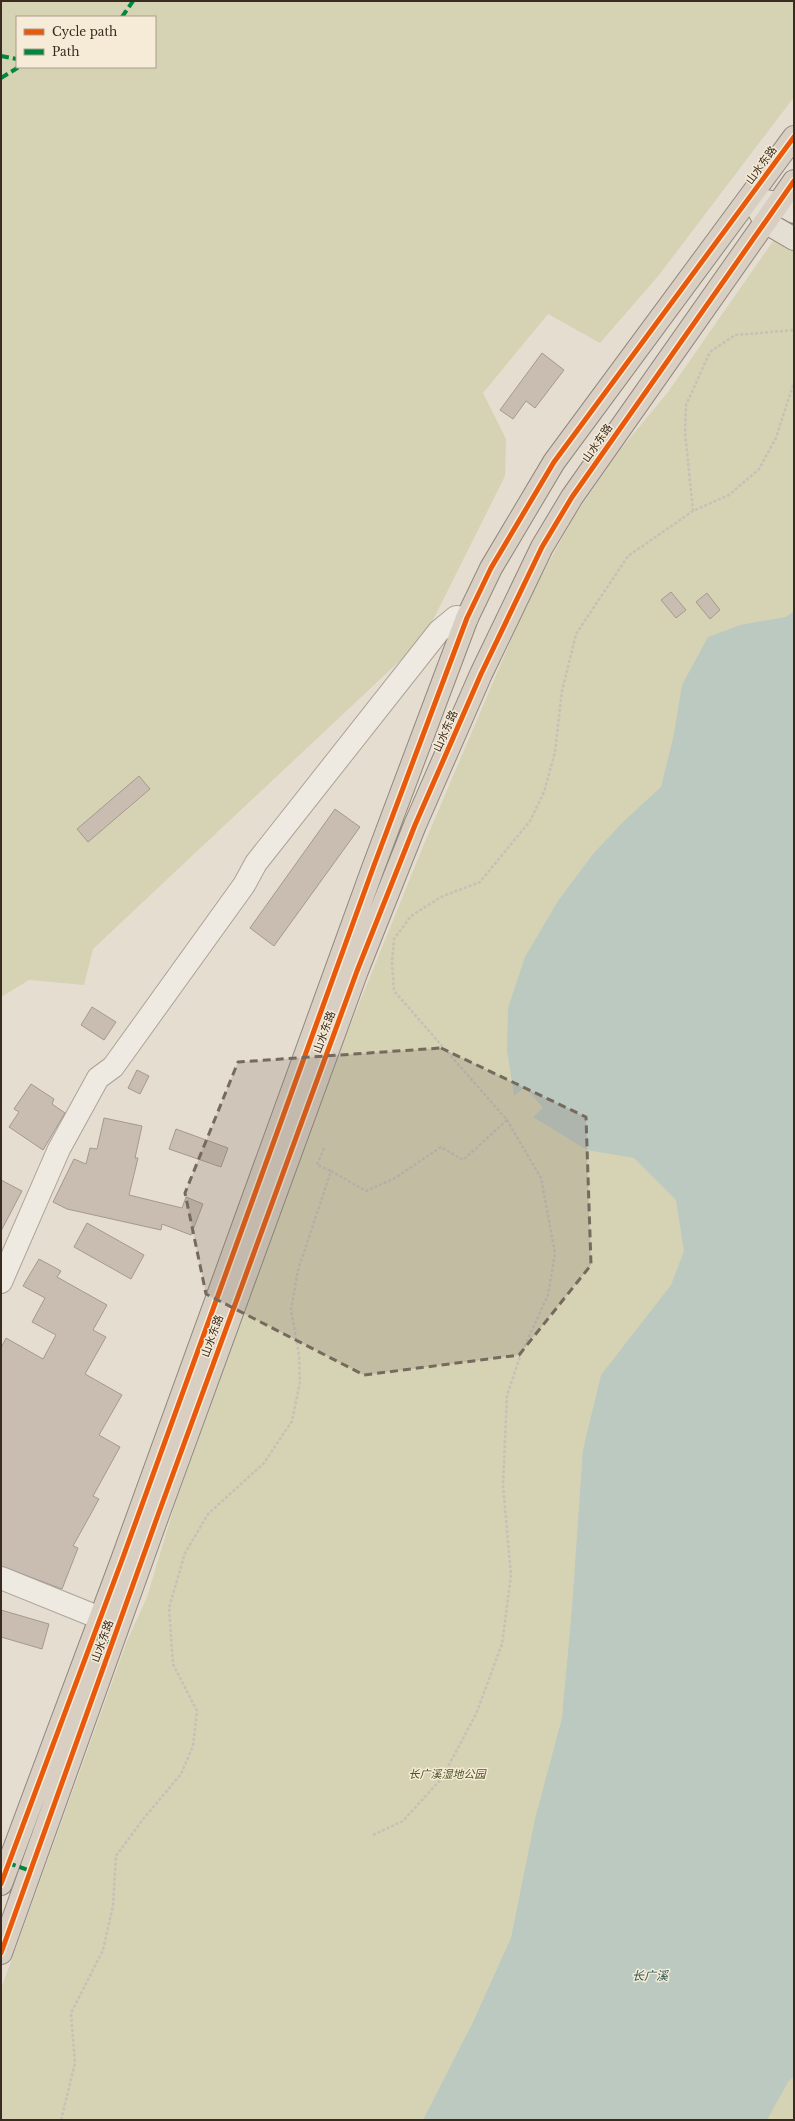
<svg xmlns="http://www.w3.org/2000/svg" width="795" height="2121" viewBox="0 0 795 2121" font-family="'Libre Baskerville','Noto Sans SC',serif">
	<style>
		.green { fill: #d5d3b3; fill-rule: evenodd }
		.water { fill: #bbc9c0 }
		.building { fill: #c9bcb1; stroke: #a5998f }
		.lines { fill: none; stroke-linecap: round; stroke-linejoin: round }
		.minor-casing { stroke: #aba398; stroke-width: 24 }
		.major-casing { stroke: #90887f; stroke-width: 24 }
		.highway-casing { stroke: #90887f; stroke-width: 24 }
		.path { stroke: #c6c0b8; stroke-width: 2.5; stroke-dasharray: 3 2; stroke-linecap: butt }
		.minor { stroke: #eee9e1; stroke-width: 22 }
		.major { stroke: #e4ded3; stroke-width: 22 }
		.highway { stroke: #d8cec1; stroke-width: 22 }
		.quiet { stroke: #00873e; stroke-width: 4; stroke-dasharray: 8 4; stroke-linecap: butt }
		.cycleway-casing { stroke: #f5ebd7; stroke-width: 8 }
		.cycleway { stroke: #e8590c; stroke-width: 5 }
		.marked { fill: #76695e; fill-opacity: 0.2; stroke: #76695e; stroke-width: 3; stroke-dasharray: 8 5; stroke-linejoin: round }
		.labels { text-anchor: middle; stroke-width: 3; stroke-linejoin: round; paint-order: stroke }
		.street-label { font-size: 11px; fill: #3a2b21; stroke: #f5ebd7 }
		.park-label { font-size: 11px; font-style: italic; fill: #4c5528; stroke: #f5ebd7 }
		.water-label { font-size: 12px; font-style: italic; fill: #305954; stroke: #f5ebd7 }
	</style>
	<rect width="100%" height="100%" fill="#e5ddd0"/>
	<!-- green -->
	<path class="green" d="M 1,1 L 794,1 L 794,97 L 659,275 L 600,343 L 548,314 L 483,393 L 506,439 L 505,476 L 424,638 L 93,949 L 84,985 L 29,980 L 1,997 ZM 17,17 L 155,17 L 155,67 L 17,67 Z
		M 794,211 L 794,2120 L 1,2120 L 1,1989 L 127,1641 L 147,1597 L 175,1504 L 337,1058 L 424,844 L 529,598 L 575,515 L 620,450 L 668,392 Z"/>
	<!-- water -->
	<path class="water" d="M 794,611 L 794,2076 L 788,2082 L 767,2120 L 423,2120 L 473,2022 L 511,1938 L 535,1819 L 562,1718 L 572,1608 L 583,1450 L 601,1375 L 671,1285 L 684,1251 L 676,1200 L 634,1158 L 587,1150 L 533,1117 L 543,1108 L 525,1087 L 514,1096 L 507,1050 L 508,1008 L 525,957 L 558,901 L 593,854 L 623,822 L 661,787 L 674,734 L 682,685 L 708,637 L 740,625 L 786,617 Z"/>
	<!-- building -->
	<path class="building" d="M 542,353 L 564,370 L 535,408 L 526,401 L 513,419 L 500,410 Z
		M 671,592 L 686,610 L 676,618 L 661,600 Z
		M 707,593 L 720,610 L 710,619 L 696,602 Z
		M 139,776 L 150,789 L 88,842 L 77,829 Z
		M 335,809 L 360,827 L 274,946 L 250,928 Z
		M 92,1007 L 116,1022 L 104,1040 L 81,1025 Z
		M 137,1070 L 149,1076 L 140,1094 L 128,1088 Z
		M 31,1084 L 54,1099 L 52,1104 L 65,1113 L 43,1150 L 9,1127 L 19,1112 L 14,1109 Z
		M 104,1118 L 142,1126 L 135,1158 L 138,1158 L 129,1195 L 182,1208 L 186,1197 L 203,1204 L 191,1235 L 162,1224 L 161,1230 L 67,1209 L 53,1202 L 74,1159 L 86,1164 L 90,1148 L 97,1149 Z
		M 176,1129 L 228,1148 L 221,1167 L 169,1149 Z
		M 1,1180 L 22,1191 L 1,1231 Z
		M 87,1223 L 144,1255 L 131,1279 L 74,1247 Z
		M 39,1259 L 61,1271 L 57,1277 L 107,1305 L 93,1330 L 106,1337 L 85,1374 L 122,1395 L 99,1435 L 120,1447 L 93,1496 L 99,1499 L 73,1546 L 78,1548 L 62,1589 L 1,1566 L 1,1348 L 6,1338 L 43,1359 L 56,1335 L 32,1322 L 45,1298 L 23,1286 Z
		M 1,1610 L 49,1624 L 42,1649 L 1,1637 Z"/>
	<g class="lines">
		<defs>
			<path id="minor" d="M 1,1282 L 59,1149 L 98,1078 L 113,1067 L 244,885 L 256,863 L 439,631 L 456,617 L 467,618
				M 1,1578 L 100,1618"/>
			<path id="major" d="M 751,197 L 765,222 L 794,239
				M 760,200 L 778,203 L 794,212"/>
			<path id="highway" d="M 1,1884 L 122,1560 L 373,868 L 467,618 L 491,568 L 554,462 L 794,137
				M 1,1953 L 158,1515 L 357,971 L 415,825 L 481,674 L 542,547 L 572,497 L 794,181"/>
		</defs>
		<!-- minor casing -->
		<use href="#minor" class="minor-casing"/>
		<!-- major casing -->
		<use href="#major" class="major-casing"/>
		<!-- highway casing -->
		<use href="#highway" class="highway-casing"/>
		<!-- path -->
		<path class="path" d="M 693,511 L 685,432 L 686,405 L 710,352 L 735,335 L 794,330
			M 324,1148 L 317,1165 L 331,1171
			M 373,1835 L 403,1821 L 442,1778 L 476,1714 L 502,1644 L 511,1575 L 503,1485 L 507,1395 L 521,1354 L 548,1295 L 555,1253 L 541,1178 L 507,1120 L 394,991 L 392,963 L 394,939 L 411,916 L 441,897 L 480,882 L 530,821 L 544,792 L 555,752 L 562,691 L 576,634 L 628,556 L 693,511 L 729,495 L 759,469 L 776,438 L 794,382
			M 61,2120 L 75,2063 L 71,2013 L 103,1950 L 113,1906 L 116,1856 L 144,1818 L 181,1774 L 193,1746 L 197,1711 L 173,1664 L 169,1608 L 185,1553 L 208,1514 L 264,1463 L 292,1421 L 300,1382 L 299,1355 L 291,1310 L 298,1270 L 331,1171 L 366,1191 L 395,1178 L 441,1147 L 463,1160 L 507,1120"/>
		<!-- minor -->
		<use href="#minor" class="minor"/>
		<!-- major -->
		<use href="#major" class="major"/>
		<!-- highway -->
		<use href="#highway" class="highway"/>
		<!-- quiet -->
		<path class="quiet" d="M 122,17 L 133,1
			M 1,56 L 17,59
			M 1,78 L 19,67
			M 93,1637 L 112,1643
			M 8,1863 L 31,1871"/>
		<defs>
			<path id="cycleway" d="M 1,1884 L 122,1560 L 373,868 L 467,618 L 491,568 L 554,462 L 794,137
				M 1,1953 L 158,1515 L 357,971 L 415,825 L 481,674 L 542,547 L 572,497 L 794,181"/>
		</defs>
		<!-- cycleway casing -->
		<use href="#cycleway" class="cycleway-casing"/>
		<!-- cycleway -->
		<use href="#cycleway" class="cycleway"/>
	</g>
	<!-- marked area -->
	<path class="marked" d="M 441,1048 L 586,1117 L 591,1265 L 519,1355 L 364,1375 L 206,1294 L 185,1193 L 238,1062 Z"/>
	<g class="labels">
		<!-- street labels -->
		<g class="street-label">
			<text transform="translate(761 165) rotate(-54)" y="4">山水东路</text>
			<text transform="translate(597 443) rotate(-55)" y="4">山水东路</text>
			<text transform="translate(445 731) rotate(-66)" y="4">山水东路</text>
			<text transform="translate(324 1032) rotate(-70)" y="4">山水东路</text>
			<text transform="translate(212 1336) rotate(-70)" y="4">山水东路</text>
			<text transform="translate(102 1641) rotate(-70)" y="4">山水东路</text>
		</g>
		<!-- park labels -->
		<g class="park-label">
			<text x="447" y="1778">长广溪湿地公园</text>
		</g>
		<!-- water labels -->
		<g class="water-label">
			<text x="650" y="1980">长广溪</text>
		</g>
	</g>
	<!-- border -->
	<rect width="795" height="2121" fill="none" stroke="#3a2b21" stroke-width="4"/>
	<!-- legend -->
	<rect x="16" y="16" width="140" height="52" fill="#f5ebd7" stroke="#aa9e8e"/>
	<rect x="24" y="29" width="20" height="6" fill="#e8590c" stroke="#aa9e8e"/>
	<text x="52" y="36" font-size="12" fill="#3a2b21">Cycle path</text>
	<rect x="24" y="49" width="20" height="6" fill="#00873e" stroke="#aa9e8e"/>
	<text x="52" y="56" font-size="12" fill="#3a2b21">Path</text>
</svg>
